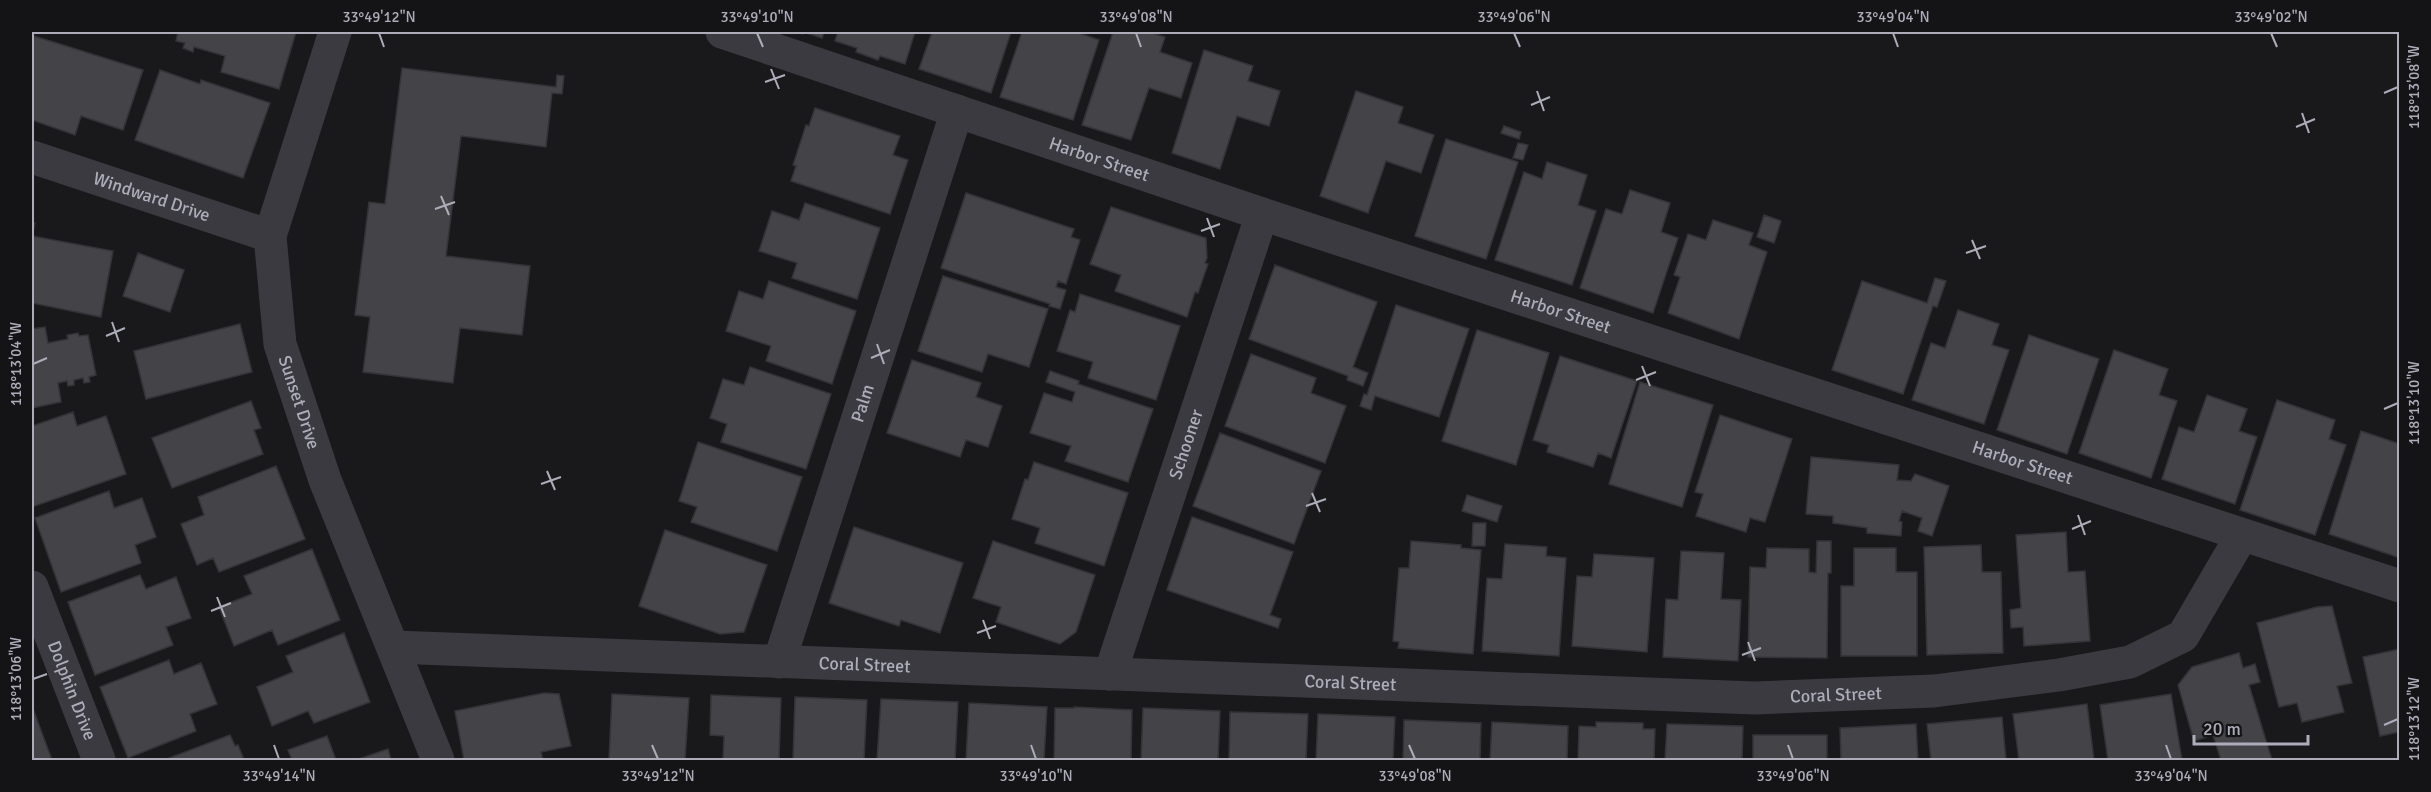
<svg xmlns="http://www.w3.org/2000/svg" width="2431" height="792" viewBox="0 0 2431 792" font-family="Signika,sans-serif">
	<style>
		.building { fill: #434348; stroke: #343337; stroke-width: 1.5 }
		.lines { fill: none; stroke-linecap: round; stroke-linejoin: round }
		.street { stroke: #3a3a40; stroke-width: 33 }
		.ticks { fill: none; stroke: #acadb9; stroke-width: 2 }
		.labels { text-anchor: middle; stroke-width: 6; stroke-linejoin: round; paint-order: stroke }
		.street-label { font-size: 18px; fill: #acadb9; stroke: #141416 }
		.neatline { fill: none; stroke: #acadb9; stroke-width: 2 }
		.ticks-label { font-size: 15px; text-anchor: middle; fill: #acadb9 }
	</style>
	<rect width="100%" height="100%" fill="#19191b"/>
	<!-- building -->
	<path class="building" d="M 178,32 L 296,32 L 279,89 L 221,72 L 225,56 L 194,47 L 193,52 L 183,48 L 185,43 L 176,41 Z
		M 795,32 L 824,32 L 822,38 L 804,32 L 803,34 Z
		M 838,32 L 915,32 L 905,64 L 880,56 L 878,60 L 856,52 L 857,48 L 835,41 Z
		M 932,32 L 1011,32 L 991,93 L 919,69 Z
		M 1022,32 L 1083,32 L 1082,34 L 1099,40 L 1073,120 L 1000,97 Z
		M 1113,32 L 1149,32 L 1165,37 L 1160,52 L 1192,63 L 1181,98 L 1149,88 L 1131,140 L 1082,125 Z
		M 34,36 L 143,70 L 123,130 L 81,116 L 75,135 L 32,120 L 32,44 Z
		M 1204,50 L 1253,66 L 1248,81 L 1280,91 L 1269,126 L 1237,116 L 1220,169 L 1172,153 Z
		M 402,68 L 556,87 L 557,75 L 564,76 L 562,94 L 552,93 L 546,147 L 461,136 L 446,256 L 530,266 L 522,335 L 460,328 L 453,383 L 363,372 L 370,317 L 355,315 L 369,202 L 385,204 Z
		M 160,70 L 200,84 L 201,80 L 270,103 L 243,178 L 135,140 Z
		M 1356,91 L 1403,107 L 1398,123 L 1434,135 L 1421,173 L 1386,161 L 1368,213 L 1320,196 Z
		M 815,108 L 900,136 L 893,155 L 908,160 L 890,214 L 791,181 L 796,166 L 793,165 L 806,125 L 809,126 Z
		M 1504,126 L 1521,132 L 1519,139 L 1501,133 Z
		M 1446,139 L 1518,162 L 1486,259 L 1415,236 Z
		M 1518,143 L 1528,145 L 1523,160 L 1513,158 Z
		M 1547,162 L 1587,175 L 1578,205 L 1596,211 L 1572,285 L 1495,260 L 1524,172 L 1542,179 Z
		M 1630,190 L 1670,203 L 1661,232 L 1678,238 L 1653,313 L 1580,288 L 1606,209 L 1622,214 Z
		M 966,193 L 1074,229 L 1071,237 L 1080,240 L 1066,284 L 1058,281 L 1056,287 L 1066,290 L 1060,309 L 1049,306 L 1050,304 L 941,268 Z
		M 805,203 L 880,228 L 857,299 L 792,278 L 797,263 L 759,251 L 772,211 L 799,220 Z
		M 1111,207 L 1206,238 L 1207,258 L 1205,263 L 1208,264 L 1198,293 L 1195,292 L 1187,317 L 1115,291 L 1121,275 L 1090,264 Z
		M 1764,215 L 1781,221 L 1774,243 L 1757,237 Z
		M 1713,220 L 1753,233 L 1749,245 L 1767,252 L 1739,339 L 1668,313 L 1680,277 L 1674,275 L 1688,234 L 1706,240 Z
		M 32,223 L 35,223 L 32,236 L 113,251 L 101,317 L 32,303 Z
		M 138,253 L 184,270 L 170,312 L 123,296 Z
		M 1275,265 L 1377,302 L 1353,367 L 1368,373 L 1363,386 L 1347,380 L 1348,376 L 1249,339 Z
		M 943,276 L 1048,309 L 1029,367 L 988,354 L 982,372 L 918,351 Z
		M 1935,278 L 1946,281 L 1937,307 L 1933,306 L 1903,394 L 1832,370 L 1862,281 L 1927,303 Z
		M 769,281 L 856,311 L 832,384 L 766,361 L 771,346 L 726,331 L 739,291 L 763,299 Z
		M 1080,294 L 1180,326 L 1156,400 L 1088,378 L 1093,362 L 1057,351 L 1070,310 L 1075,312 Z
		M 1396,305 L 1469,329 L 1439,417 L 1375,396 L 1371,410 L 1360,406 L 1364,394 L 1367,395 Z
		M 1958,310 L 1999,324 L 1992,345 L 2009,350 L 1984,424 L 1912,400 L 1931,343 L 1945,348 Z
		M 240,324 L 252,372 L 146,399 L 134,351 Z
		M 45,327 L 48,343 L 68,339 L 67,335 L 78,333 L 79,336 L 88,335 L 96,375 L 89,377 L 90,382 L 84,383 L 83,378 L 74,380 L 74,385 L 68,386 L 67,381 L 58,383 L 61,402 L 32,408 L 32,329 Z
		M 1477,330 L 1549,353 L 1516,465 L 1442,441 Z
		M 2029,335 L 2099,359 L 2067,454 L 1997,430 Z
		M 2114,350 L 2168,369 L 2159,395 L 2177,401 L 2151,478 L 2079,453 Z
		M 1251,354 L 1316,378 L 1311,393 L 1346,406 L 1325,463 L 1225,426 Z
		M 1560,356 L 1637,381 L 1611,458 L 1598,453 L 1593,467 L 1547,452 L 1549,445 L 1533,440 Z
		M 912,360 L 981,383 L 976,397 L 1002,406 L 988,447 L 966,440 L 960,457 L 887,433 Z
		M 750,367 L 831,394 L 806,469 L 721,442 L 727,424 L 710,418 L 723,379 L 744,385 Z
		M 1050,371 L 1079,381 L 1078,384 L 1153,409 L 1128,482 L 1065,461 L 1071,446 L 1030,433 L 1044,393 L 1072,402 L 1075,392 L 1046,382 Z
		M 1640,382 L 1713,405 L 1682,507 L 1609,484 Z
		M 2207,395 L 2247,409 L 2239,431 L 2257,437 L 2235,504 L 2162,479 L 2179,427 L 2194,432 Z
		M 2277,400 L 2335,420 L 2329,439 L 2346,445 L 2315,535 L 2240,510 Z
		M 251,401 L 261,428 L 254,430 L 263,454 L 172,488 L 152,438 Z
		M 73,412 L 77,426 L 106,416 L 126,474 L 32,507 L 32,426 Z
		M 1720,415 L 1792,439 L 1765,522 L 1750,518 L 1746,532 L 1696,516 L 1703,494 L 1695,492 Z
		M 2361,431 L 2400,444 L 2400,558 L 2329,534 Z
		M 1220,433 L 1321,471 L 1294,544 L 1193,506 Z
		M 698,442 L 802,477 L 777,551 L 691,522 L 697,507 L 679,501 Z
		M 1811,457 L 1899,465 L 1897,480 L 1911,481 L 1915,474 L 1949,486 L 1932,536 L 1918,531 L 1922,518 L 1902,511 L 1899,521 L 1902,522 L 1901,536 L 1867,533 L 1867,528 L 1833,523 L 1833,516 L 1806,514 Z
		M 1034,462 L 1128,493 L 1104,566 L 1035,543 L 1040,528 L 1012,519 L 1025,479 L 1028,480 Z
		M 276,466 L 305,539 L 219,572 L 213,558 L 197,565 L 181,524 L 204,515 L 198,497 Z
		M 109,491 L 114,508 L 142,498 L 156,537 L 135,545 L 141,563 L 61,592 L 35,518 Z
		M 1467,495 L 1502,506 L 1497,522 L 1462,511 Z
		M 1192,517 L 1293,552 L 1270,615 L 1281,619 L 1278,628 L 1167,590 Z
		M 1473,523 L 1486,523 L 1485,546 L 1472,546 Z
		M 854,527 L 963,563 L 940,633 L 901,620 L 899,626 L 829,603 Z
		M 665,530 L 767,565 L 744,632 L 720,634 L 639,606 Z
		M 2066,532 L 2068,572 L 2085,571 L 2090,641 L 2024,646 L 2023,627 L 2011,628 L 2010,610 L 2021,608 L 2016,535 Z
		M 993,541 L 1095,575 L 1076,632 L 1060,644 L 996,622 L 1001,607 L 973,598 Z
		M 1411,541 L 1461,545 L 1461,548 L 1481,550 L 1473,654 L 1398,648 L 1399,642 L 1393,641 L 1399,568 L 1409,568 Z
		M 1817,541 L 1831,541 L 1831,573 L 1828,573 L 1827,658 L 1748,657 L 1750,567 L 1766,568 L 1767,548 L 1809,549 L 1809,572 L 1816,573 Z
		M 1505,544 L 1547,547 L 1546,556 L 1566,558 L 1559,656 L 1482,651 L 1487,578 L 1502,579 Z
		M 1981,545 L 1982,572 L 2001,572 L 2003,653 L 1927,655 L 1924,547 Z
		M 1854,548 L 1896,548 L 1896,572 L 1917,572 L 1917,656 L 1841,656 L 1841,586 L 1854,586 Z
		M 312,549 L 340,620 L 278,645 L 272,630 L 234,646 L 219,607 L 252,594 L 244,576 Z
		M 1681,551 L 1724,553 L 1721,599 L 1741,600 L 1738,661 L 1663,657 L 1666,599 L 1678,600 Z
		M 1594,554 L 1654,558 L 1647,652 L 1572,646 L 1577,576 L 1592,577 Z
		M 140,575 L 146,589 L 176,577 L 191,618 L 166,627 L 173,645 L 95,675 L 68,602 Z
		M 2332,606 L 2352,683 L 2337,686 L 2344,712 L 2302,722 L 2297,703 L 2279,707 L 2257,623 L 2317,607 Z
		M 344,633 L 370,702 L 314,723 L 308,711 L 272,726 L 257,687 L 293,672 L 286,656 Z
		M 2400,649 L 2400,736 L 2399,732 L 2380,736 L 2363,657 Z
		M 2239,653 L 2243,668 L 2255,664 L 2260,682 L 2249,685 L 2272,760 L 2221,760 L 2213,735 L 2194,741 L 2178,685 L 2192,667 Z
		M 169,660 L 174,674 L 201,663 L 217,704 L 190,714 L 196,731 L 128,758 L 100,687 Z
		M 544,693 L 559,694 L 571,746 L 541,752 L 543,760 L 464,760 L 455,711 Z
		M 612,694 L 689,698 L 685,760 L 609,760 Z
		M 2171,694 L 2182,760 L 2108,760 L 2100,705 Z
		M 711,695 L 781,698 L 779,760 L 723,760 L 724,736 L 710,735 Z
		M 795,697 L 867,700 L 864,760 L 793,760 Z
		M 881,699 L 958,702 L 955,760 L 877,760 Z
		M 969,703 L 1047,707 L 1044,760 L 966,760 Z
		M 2087,704 L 2094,760 L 2019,760 L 2013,714 Z
		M 32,706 L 52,760 L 32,760 Z
		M 1074,707 L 1132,710 L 1131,760 L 1054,760 L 1055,708 L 1074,708 Z
		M 1143,708 L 1220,711 L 1218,760 L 1141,760 Z
		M 1230,712 L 1308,714 L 1306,760 L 1229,760 Z
		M 1318,714 L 1395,717 L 1393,760 L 1316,760 Z
		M 2002,717 L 2006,760 L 1931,760 L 1927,724 Z
		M 1404,720 L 1481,723 L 1480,760 L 1403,760 Z
		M 1492,722 L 1568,726 L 1567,760 L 1490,760 Z
		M 1596,722 L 1643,723 L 1643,729 L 1655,729 L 1654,760 L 1578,760 L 1579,726 L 1596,727 Z
		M 1667,724 L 1743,726 L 1742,760 L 1665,760 Z
		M 1916,724 L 1918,760 L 1841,760 L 1840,728 Z
		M 230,735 L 235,746 L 238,745 L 244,760 L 164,760 Z
		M 1753,735 L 1827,735 L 1827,760 L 1753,760 Z
		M 327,736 L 336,760 L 292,760 L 288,750 Z
		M 388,749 L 391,760 L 356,760 Z"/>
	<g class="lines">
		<!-- street -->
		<g class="street">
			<path id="s1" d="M 335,32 L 270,236 L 280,344 L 325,480 L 438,760"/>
			<path id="s2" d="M 722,32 L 1262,214 L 2400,586"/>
			<path id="s3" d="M 32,157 L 270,236"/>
			<path id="s4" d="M 32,587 L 99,760"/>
			<path id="s5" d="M 393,647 L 1755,698 L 1934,691 L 2059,675 L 2130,662 L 2183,636 L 2242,535"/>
			<path id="s6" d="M 779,662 L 957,111"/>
			<path id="s7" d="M 1110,674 L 1262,214"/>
		</g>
	</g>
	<!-- ticks -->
	<path class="ticks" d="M 379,33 L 384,47M 757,33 L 763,47M 1136,33 L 1141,47M 1514,33 L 1520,47M 1893,33 L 1898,47M 2271,33 L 2277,47M 771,69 L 779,89M 765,82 L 785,75M 1537,91 L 1544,111M 2384,93 L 2398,87M 1531,105 L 1550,97M 2302,113 L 2309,133M 2296,127 L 2315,119M 441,196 L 449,215M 435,209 L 455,202M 1207,218 L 1214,237M 1201,231 L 1220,224M 1972,240 L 1980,259M 1966,253 L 1986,246M 112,322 L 119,342M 106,336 L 125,328M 877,344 L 884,364M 871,358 L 890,350M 33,364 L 47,358M 1642,366 L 1650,386M 1636,380 L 1656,372M 2384,409 L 2398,403M 547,471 L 555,490M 541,484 L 561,477M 1312,493 L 1320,512M 1306,506 L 1326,499M 2078,515 L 2085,535M 2072,529 L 2091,521M 217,597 L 225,617M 211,611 L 231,603M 983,620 L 990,639M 977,633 L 996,626M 1748,642 L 1755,661M 1742,655 L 1761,648M 33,679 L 47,674M 2384,725 L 2398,719M 274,745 L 279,759M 652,745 L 658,759M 1031,745 L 1036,759M 1409,745 L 1415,759M 1788,745 L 1793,759M 2166,745 L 2171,759"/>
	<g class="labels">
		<!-- street labels -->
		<g class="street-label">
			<text dy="6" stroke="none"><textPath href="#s2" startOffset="398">Harbor Street</textPath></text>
			<text dy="6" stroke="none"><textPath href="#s3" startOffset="126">Windward Drive</textPath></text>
			<text dy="6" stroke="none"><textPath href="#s2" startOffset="884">Harbor Street</textPath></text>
			<text dy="6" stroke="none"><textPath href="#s1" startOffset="384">Sunset Drive</textPath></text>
			<text dy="6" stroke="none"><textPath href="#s6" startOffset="272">Palm</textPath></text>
			<text dy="6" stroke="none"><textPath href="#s7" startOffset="242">Schooner</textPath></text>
			<text dy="6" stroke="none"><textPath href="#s2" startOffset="1370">Harbor Street</textPath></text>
			<text dy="6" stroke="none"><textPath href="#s5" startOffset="472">Coral Street</textPath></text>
			<text dy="6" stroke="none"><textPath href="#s5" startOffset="958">Coral Street</textPath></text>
			<text dy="6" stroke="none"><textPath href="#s4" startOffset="111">Dolphin Drive</textPath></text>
			<text dy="6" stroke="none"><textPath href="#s5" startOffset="1444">Coral Street</textPath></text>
		</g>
	</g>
	<!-- border -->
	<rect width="2431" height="792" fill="none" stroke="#141416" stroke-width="66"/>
	<!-- scale -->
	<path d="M2194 735v9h114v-9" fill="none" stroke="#acadb9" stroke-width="3"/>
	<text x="2203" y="735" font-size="18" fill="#acadb9" stroke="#141416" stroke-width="4.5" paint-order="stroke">20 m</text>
	<rect x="33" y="33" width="2365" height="726" class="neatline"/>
	<g class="ticks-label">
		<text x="379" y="22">33°49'12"N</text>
		<text x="757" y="22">33°49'10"N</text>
		<text x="1136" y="22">33°49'08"N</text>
		<text x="1514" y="22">33°49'06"N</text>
		<text x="1893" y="22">33°49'04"N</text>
		<text x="2271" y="22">33°49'02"N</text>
		<text transform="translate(2414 87) rotate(-90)" y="5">118°13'08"W</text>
		<text transform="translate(16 364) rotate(-90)" y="5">118°13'04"W</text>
		<text transform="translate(2414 403) rotate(-90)" y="5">118°13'10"W</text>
		<text transform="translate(16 679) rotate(-90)" y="5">118°13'06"W</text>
		<text transform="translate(2414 719) rotate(-90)" y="5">118°13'12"W</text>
		<text x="279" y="781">33°49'14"N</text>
		<text x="658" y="781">33°49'12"N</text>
		<text x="1036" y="781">33°49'10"N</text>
		<text x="1415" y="781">33°49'08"N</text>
		<text x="1793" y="781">33°49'06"N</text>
		<text x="2171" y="781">33°49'04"N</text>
	</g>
</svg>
